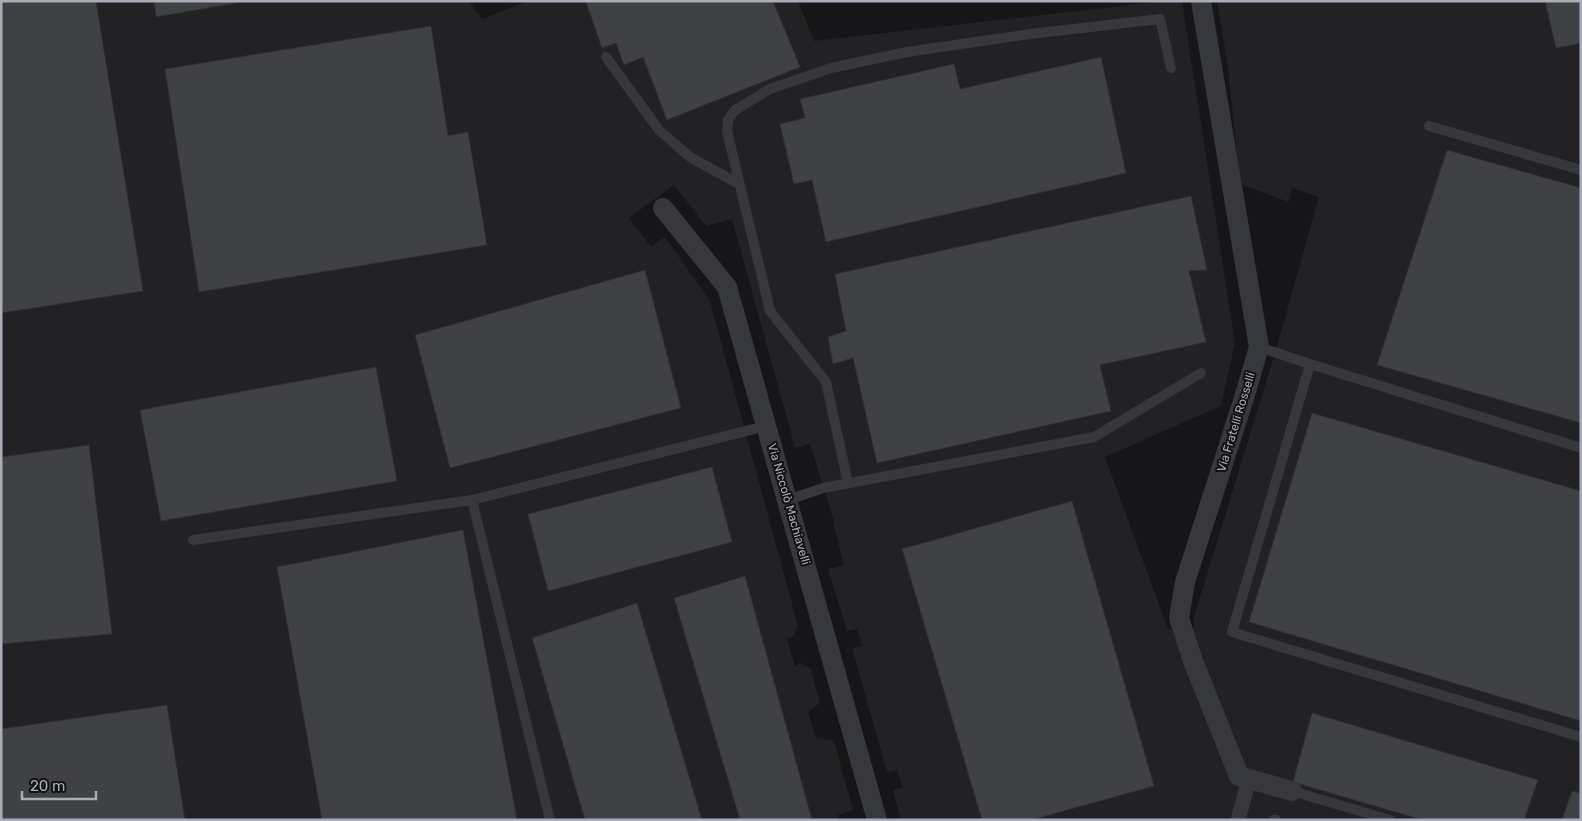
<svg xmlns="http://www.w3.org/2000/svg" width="1582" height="821" viewBox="0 0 1582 821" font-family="Rubik,sans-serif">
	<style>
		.built { fill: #222225 }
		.building { fill: #404145; stroke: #303034 }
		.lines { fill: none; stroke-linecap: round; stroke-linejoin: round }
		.service { stroke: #37383d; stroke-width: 10 }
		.pedestrian { stroke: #37383d; stroke-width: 15 }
		.minor { stroke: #37383d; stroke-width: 20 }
		.labels { text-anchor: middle; stroke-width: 4; stroke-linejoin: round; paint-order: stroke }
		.street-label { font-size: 12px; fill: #a8adb8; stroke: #111113 }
	</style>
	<rect width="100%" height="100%" fill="#161618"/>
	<!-- built -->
	<path class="built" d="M 1,1 L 469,1 L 482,19 L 528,1 L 798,1 L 814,41 L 1166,1 L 1182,1 L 1235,343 L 1221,406 L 1105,457 L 1168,629 L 1193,630 L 1194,617 L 1275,353 L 1319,197 L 1292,188 L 1289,202 L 1240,184 L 1228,67 L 1217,1 L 1581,1 L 1581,820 L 901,820 L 893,790 L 903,788 L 897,770 L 887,772 L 852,648 L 862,646 L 857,629 L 847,631 L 828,569 L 844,565 L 834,527 L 834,521 L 810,444 L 795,448 L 732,219 L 706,226 L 674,185 L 629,218 L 651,247 L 665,237 L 710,301 L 798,626 L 794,636 L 787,639 L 795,666 L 801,663 L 811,669 L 820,703 L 808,712 L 816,738 L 834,741 L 853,810 L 838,815 L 839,820 L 1,820 Z"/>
	<!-- building -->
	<path class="building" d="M 1,1 L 96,1 L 143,291 L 1,313 Z
		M 154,1 L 247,1 L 156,17 Z
		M 588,1 L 773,1 L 800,67 L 667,120 L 643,57 L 624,65 L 616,43 L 602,48 L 586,2 Z
		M 1545,1 L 1581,1 L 1581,43 L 1556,48 Z
		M 431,26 L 448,136 L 468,132 L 487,245 L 199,292 L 165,69 Z
		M 1101,57 L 1126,173 L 826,242 L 812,180 L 794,184 L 780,124 L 805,118 L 800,99 L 954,64 L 960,89 Z
		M 1447,150 L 1581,188 L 1581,423 L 1377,365 Z
		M 1191,196 L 1207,270 L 1189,271 L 1206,342 L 1100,365 L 1111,411 L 877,463 L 853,358 L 833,364 L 828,337 L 846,331 L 835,274 Z
		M 645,270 L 681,408 L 450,468 L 415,335 Z
		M 376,367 L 397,481 L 161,521 L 140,410 Z
		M 1312,413 L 1581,491 L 1581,721 L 1249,622 Z
		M 89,445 L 112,634 L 1,644 L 1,457 Z
		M 712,467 L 732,542 L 548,591 L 528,514 Z
		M 1072,501 L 1154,786 L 1031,820 L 982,820 L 902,549 Z
		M 463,530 L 517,820 L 322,820 L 277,567 Z
		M 745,576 L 812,820 L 740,820 L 674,598 Z
		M 637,603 L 702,820 L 585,820 L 532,638 Z
		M 167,705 L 185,820 L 1,820 L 1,729 Z
		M 1312,713 L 1538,780 L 1524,820 L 1423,820 L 1293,782 Z
		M 1572,791 L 1581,793 L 1581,820 L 1562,820 Z"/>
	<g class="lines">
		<!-- service -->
		<path class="service" d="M 606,57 L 659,130 L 690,157 L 739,184
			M 1429,126 L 1581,170
			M 1259,347 L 1310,364
			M 1581,448 L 1310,364 L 1232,632 L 1581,737
			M 848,483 L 826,382 L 770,311 L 727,131 L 728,120 L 735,110 L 770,89 L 831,68 L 907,52 L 1030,34 L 1160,19 L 1171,68
			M 472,500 L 766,426
			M 788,500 L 823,488 L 1094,437 L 1201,373
			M 193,540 L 472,500 L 550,820
			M 1292,791 L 1390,820
			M 1274,820 L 1276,820"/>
		<!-- pedestrian -->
		<path class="pedestrian" d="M 1238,820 L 1249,779"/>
		<!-- minor -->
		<path class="minor" d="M 1201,1 L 1259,347 L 1244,398 L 1185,582 L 1179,618 L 1193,661 L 1239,776 L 1292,791
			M 663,208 L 727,287 L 877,820"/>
	</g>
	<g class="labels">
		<!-- street labels -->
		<g class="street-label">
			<text transform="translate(1236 422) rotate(-73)" y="4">Via Fratelli Rosselli</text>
			<text transform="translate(789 504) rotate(74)" y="4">Via Niccolò Machiavelli</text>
		</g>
	</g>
	<!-- border -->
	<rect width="1582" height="821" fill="none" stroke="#a8adb8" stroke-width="5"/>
	<!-- scale -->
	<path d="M22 791v8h74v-8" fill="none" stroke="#a8adb8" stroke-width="2.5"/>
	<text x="30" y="791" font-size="15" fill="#a8adb8" stroke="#111113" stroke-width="4" paint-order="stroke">20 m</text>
</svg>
